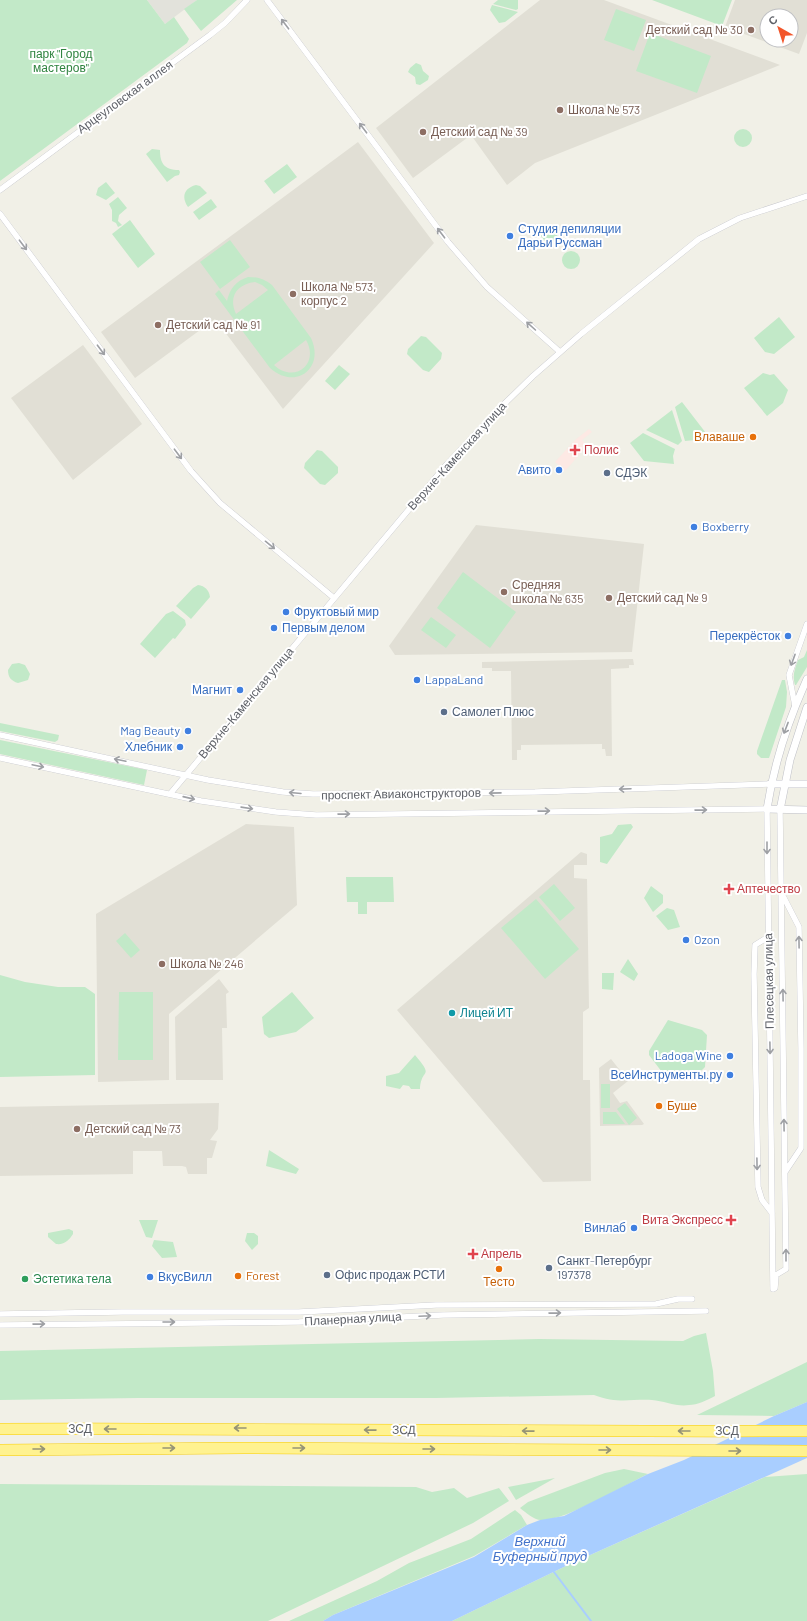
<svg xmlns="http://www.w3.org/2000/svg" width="807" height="1621" viewBox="0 0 807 1621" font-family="Barlow,sans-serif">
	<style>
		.industrial { fill: #e2e2db }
		.education { fill: #e1dfd5; fill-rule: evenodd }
		.medical { fill: #fde9e4 }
		.green { fill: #c2e9c8; fill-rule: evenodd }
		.water { fill: #a9ceff }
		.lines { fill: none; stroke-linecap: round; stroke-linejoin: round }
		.stream { stroke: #a9ceff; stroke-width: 2 }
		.minor-casing { stroke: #bebfc6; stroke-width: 6 }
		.tertiary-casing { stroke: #bebfc6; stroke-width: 8 }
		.motorway-casing { stroke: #f8cc00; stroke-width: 12 }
		.minor { stroke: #fff; stroke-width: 5.5 }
		.tertiary { stroke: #fff; stroke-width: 7 }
		.motorway { stroke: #fff290; stroke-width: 11 }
		.oneway { stroke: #9ea0a4 }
		.oneway2 { stroke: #969476 }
		.education-dot { fill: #8d6e63; stroke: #fff; stroke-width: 1.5 }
		.shop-dot { fill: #3f7fe0; stroke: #fff; stroke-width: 1.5 }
		.food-dot { fill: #e8710a; stroke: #fff; stroke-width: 1.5 }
		.health-dot { fill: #e0444e; stroke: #fff; stroke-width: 1.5 }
		.service-dot { fill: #5c6f8a; stroke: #fff; stroke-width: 1.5 }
		.culture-dot { fill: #0f9aa8; stroke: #fff; stroke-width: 1.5 }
		.leisure-dot { fill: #2e9e5b; stroke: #fff; stroke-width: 1.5 }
		.labels { text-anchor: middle; stroke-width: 4; stroke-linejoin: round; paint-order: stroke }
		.education-label { font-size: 12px; fill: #785e54; stroke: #fff; text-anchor: start }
		.park-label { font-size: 12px; fill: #308440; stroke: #fff }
		.street-label { font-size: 12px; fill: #5e6168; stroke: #fff }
		.shop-label { font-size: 12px; fill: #366cbe; stroke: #fff; text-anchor: end }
		.food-label { font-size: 12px; fill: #c56008; stroke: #fff; text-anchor: start }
		.health-label { font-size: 12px; fill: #be3a42; stroke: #fff; text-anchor: start }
		.service-label { font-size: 12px; fill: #4e5e75; stroke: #fff; text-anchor: start }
		.culture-label { font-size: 12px; fill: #0d838f; stroke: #fff; text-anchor: start }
		.leisure-label { font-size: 12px; fill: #27864d; stroke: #fff; text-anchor: start }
		.water-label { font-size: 13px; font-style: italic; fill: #4373ca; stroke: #fff }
	</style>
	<rect width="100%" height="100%" fill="#f1f0e7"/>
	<!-- industrial -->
	<path class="industrial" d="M 147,0 L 197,0 L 165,24 Z"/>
	<!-- education -->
	<path class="education" d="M 540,0 L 604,0 L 780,65 L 535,163 L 507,185 L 471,135 L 413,178 L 376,128 Z
		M 735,0 L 807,0 L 807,33 L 799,54 L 725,27 ZM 767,16 L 791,16 L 791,40 L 767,40 Z
		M 358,142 L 434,243 L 283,409 L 215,319 L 135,378 L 101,332 Z
		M 83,345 L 142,424 L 73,480 L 11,398 Z
		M 476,525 L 644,544 L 632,652 L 395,655 L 389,646 Z
		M 633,659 L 634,665 L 629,665 L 629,668 L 611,669 L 612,756 L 606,756 L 605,749 L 602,749 L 602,744 L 521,745 L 521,750 L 517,750 L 517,760 L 512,760 L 511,671 L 492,671 L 492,668 L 482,668 L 482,662 Z
		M 246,824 L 294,827 L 297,905 L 169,1014 L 169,1080 L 98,1082 L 96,914 Z
		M 581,852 L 587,854 L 587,865 L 574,865 L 574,878 L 587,879 L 589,1008 L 583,1012 L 583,1080 L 590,1080 L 591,1181 L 543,1182 L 397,1010 Z
		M 219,979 L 229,992 L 226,994 L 227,1028 L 222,1028 L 223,1080 L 176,1080 L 175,1017 Z
		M 611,1059 L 623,1074 L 628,1070 L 633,1077 L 613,1093 L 620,1103 L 627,1101 L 644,1124 L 642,1125 L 600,1126 L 599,1068 Z
		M 219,1103 L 218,1129 L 210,1140 L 217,1141 L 212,1158 L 207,1158 L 207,1174 L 188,1174 L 186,1167 L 182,1166 L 163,1166 L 162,1151 L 133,1151 L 133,1174 L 0,1176 L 0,1107 Z"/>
	<!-- medical -->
	<path class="medical" d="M 589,429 L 592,432 L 582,440 L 587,446 L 565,471 L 555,462 L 575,440 Z"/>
	<!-- green -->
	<path class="green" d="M 0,0 L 147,0 L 165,24 L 174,17 L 189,39 L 187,43 L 0,181 Z
		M 197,0 L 237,0 L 201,31 L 184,9 Z
		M 498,0 L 518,0 L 518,9 L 516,10 L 493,4 Z
		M 652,0 L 732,0 L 722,26 Z
		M 492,5 L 518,12 L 505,22 L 499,23 L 490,10 Z
		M 616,9 L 646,20 L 634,51 L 604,40 Z
		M 650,33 L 711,56 L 697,93 L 636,71 Z
		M 416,63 L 421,65 L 423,71 L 429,76 L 428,80 L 420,85 L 416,84 L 415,77 L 408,72 L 410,68 Z
		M734 138a9 9 0 1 1 18 0a9 9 0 1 1-18 0Z
		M 152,149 L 160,150 C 160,163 164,170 179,170 L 180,172 L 179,175 L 175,176 L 167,182 L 146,154 Z
		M 287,164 L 297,177 L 274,194 L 264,181 Z
		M 106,182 L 115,193 L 106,200 L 96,195 L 98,188 Z
		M 196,185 L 200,186 L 207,193 L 188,207 C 181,197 184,188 196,185 Z
		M 118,197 L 127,208 L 119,215 L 118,221 L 122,225 L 118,227 L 116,223 L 112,221 L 112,210 L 109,204 Z
		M 211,199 L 217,207 L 199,220 L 193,212 Z
		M 130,220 L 155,254 L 138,268 L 112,234 Z
		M 537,225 L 541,225 L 544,229 L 552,227 L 558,233 L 555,241 L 546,243 L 541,236 L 542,232 L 538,232 L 535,229 Z
		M 230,240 L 250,267 L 220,289 L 200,262 Z
		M562 260a9 9 0 1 1 18 0a9 9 0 1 1-18 0Z
		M 248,277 C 258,277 264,279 272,285 L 311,338 C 325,368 296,391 270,368 L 215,294 L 219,290 L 227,301 C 230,288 236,281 248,277 ZM 255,282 L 262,285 L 268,290 L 236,314 C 228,297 237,284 255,282 ZM 306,340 C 320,364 294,384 274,365 Z
		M 779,317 L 795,337 L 774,354 L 765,352 L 754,338 Z
		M 421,336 L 426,337 L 442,353 L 441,359 L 429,372 L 423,370 L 407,354 L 408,349 Z
		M 339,365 L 350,374 L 335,390 L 325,381 Z
		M 763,373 L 770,375 L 774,374 L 788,390 L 783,403 L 767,416 L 744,388 Z
		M 682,402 L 709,437 L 701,443 L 695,440 L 685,441 L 675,407 Z
		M 672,410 L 682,441 L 678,445 L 646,430 Z
		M 643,433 L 675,449 L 673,456 L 674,464 L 644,461 L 630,443 Z
		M 317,450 L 322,451 L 338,467 L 338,473 L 325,485 L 320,484 L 304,468 L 305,463 Z
		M 463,572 L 516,612 L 490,648 L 437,608 Z
		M 198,585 C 205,586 209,590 210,597 L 191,619 L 176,606 L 193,588 Z
		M 173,611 L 185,620 L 186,625 L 175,639 L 173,638 L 155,658 L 140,644 L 166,614 Z
		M 431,617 L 456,635 L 446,648 L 421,630 Z
		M 807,650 L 807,667 L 796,685 L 795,685 C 792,675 795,669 798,660 L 804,657 Z
		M 19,663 L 25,665 L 30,674 L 28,680 L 18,683 C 11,681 8,677 8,670 L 12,664 Z
		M 782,680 L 785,680 L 787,692 L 786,707 L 769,758 L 761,758 L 757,754 L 757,751 Z
		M 0,723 L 59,735 L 58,740 L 55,742 L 0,731 Z
		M 0,740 L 147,770 L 144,785 L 0,754 Z
		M 631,824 L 633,827 L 607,864 L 600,862 L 600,837 L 612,834 L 618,825 Z
		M 346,877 L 393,877 L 394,902 L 367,902 L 367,914 L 358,914 L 358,902 L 347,902 Z
		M 554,884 L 575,908 L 560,921 L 539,897 Z
		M 651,886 L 663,895 L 663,903 L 653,912 L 644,898 Z
		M 536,899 L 579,949 L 545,979 L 501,928 Z
		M 667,908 L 674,910 L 680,927 L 668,930 L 656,916 Z
		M 125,933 L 140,950 L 131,958 L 116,941 Z
		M 628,959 L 638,974 L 634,981 L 620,972 Z
		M 602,973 L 614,973 L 613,990 L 602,989 Z
		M 0,975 L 25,982 L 58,987 L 85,987 L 95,994 L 95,1075 L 0,1077 Z
		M 119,992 L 153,992 L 153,1060 L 118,1060 Z
		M 292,992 L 314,1018 L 296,1032 L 269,1038 L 264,1034 L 262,1017 Z
		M 668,1020 L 702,1030 L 707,1035 L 705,1067 L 702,1070 L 668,1080 L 649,1055 L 649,1051 Z
		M 415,1055 C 435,1079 421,1067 420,1089 L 411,1089 L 409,1086 L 403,1085 L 400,1089 L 386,1086 L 386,1076 L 399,1073 Z
		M 601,1084 L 610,1084 L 610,1108 L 601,1108 Z
		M 625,1103 L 637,1118 L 629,1125 L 617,1109 Z
		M 603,1112 L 616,1112 L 625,1124 L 603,1124 Z
		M 269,1150 L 299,1169 L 296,1174 L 266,1166 Z
		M 139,1220 L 158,1220 L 152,1238 L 146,1237 Z
		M 69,1229 L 73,1231 L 73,1234 C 69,1240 65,1245 56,1244 L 48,1237 L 48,1233 Z
		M 247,1233 L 254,1233 L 258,1236 L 258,1244 L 252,1250 L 245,1241 Z
		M 154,1240 L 173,1242 L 177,1257 L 162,1258 L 152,1246 Z
		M 706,1333 L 713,1371 L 715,1396 C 708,1400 697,1405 689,1405 C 677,1407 664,1401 652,1400 C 629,1399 618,1404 594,1395 L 436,1398 L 138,1398 L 0,1400 L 0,1351 L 539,1339 L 683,1341 L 694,1336 Z
		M 807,1362 L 807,1402 L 774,1416 L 697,1415 Z
		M 624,1469 L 648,1474 C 625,1485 563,1522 541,1520 C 534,1520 525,1512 520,1508 L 528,1502 L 605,1473 Z
		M 807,1474 L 807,1621 L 452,1621 L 570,1564 L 765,1477 Z
		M 555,1478 L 516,1500 L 508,1487 Z
		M 0,1484 L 416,1487 L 432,1492 L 454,1488 L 467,1498 L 499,1488 L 509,1501 L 473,1523 L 268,1621 L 0,1621 Z
		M 515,1510 L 521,1515 L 527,1525 L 474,1556 L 333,1615 L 323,1621 L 289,1621 L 377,1581 L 409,1563 L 471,1539 Z"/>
	<!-- water -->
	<path class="water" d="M 807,1402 L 807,1458 L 570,1564 L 452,1621 L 323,1621 L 333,1615 L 474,1557 L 527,1525 L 540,1520 L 564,1516 L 648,1474 L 684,1460 L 774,1416 Z"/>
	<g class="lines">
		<!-- stream -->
		<path class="stream" d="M 554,1572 L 591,1621"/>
		<defs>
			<path id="minor" d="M 267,0 L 448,242 L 487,287 L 560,352
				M 0,190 L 210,35 L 225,23 L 247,0
				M 0,214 L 191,471 L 220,503 L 334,598
				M 795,706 L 789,675 L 807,624
				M 0,735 L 208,780 L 283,792 L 313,794 L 535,792 L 770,784
				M 0,758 L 201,801 L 276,812 L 316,815 L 767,809 L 773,1289 L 775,1288 L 776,1275 L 786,1269 L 780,810
				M 170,794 L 447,464 L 500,408 L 533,376 L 581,334 L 699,239 L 740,218 L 807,196
				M 782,894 L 799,927 L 801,1048 L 801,1148 L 785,1172
				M 768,937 L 755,945 L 754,974 L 758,1187 L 762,1200 L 772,1213
				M 0,1314 L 122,1312 L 299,1312 L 436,1305 L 656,1304 L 678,1299 L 692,1299
				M 0,1325 L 299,1322 L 443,1315 L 706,1311"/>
			<path id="tertiary" d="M 807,679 C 788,721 774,763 767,809 L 807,810
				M 770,784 L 807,784
				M 780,810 L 790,760 L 807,707"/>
			<path id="motorway" d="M 0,1429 C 269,1428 538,1432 807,1431
				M 0,1450 L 244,1448 L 807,1451"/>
		</defs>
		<!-- minor casing -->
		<use href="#minor" class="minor-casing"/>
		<!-- tertiary casing -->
		<use href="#tertiary" class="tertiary-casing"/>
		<!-- motorway casing -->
		<use href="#motorway" class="motorway-casing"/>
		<!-- minor -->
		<use href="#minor" class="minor"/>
		<!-- tertiary -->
		<use href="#tertiary" class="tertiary"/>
		<!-- motorway -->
		<use href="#motorway" class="motorway"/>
	</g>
	<!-- one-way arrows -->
	<defs><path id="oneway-shaft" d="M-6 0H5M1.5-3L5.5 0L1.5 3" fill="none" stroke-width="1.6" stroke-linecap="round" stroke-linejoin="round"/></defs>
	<g class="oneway">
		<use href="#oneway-shaft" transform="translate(285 24) rotate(-127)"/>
		<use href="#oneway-shaft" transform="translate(363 128) rotate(-127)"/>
		<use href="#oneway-shaft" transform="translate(441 233) rotate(-127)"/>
		<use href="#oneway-shaft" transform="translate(23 245) rotate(53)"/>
		<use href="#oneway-shaft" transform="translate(531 326) rotate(-138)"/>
		<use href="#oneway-shaft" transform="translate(101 350) rotate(53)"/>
		<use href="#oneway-shaft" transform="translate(178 454) rotate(53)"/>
		<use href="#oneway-shaft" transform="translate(270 545) rotate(39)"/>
		<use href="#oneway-shaft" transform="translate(793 660) rotate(110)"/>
		<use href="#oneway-shaft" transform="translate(786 728) rotate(111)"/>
		<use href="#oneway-shaft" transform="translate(120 760) rotate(-168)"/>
		<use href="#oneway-shaft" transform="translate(38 766) rotate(12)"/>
		<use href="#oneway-shaft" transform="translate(625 789) rotate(178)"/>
		<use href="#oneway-shaft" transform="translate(295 793) rotate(-175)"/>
		<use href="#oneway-shaft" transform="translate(495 793) rotate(179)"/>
		<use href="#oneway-shaft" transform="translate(189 798) rotate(13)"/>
		<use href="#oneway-shaft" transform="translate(247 808) rotate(8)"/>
		<use href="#oneway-shaft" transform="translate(701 810) rotate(-1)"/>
		<use href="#oneway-shaft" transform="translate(544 811) rotate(-1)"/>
		<use href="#oneway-shaft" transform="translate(344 814) rotate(-1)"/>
		<use href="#oneway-shaft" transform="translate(767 848) rotate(90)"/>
		<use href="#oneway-shaft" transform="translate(799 942) rotate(-91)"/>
		<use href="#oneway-shaft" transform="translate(783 995) rotate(-91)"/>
		<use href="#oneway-shaft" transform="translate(770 1048) rotate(89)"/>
		<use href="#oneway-shaft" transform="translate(784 1125) rotate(-91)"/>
		<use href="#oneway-shaft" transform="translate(757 1164) rotate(89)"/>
		<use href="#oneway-shaft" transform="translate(786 1255) rotate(-90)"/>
		<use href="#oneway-shaft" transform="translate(555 1313) rotate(-1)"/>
		<use href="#oneway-shaft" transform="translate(425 1316) rotate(-3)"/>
		<use href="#oneway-shaft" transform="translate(169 1322)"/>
		<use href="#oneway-shaft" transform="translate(39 1324) rotate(-1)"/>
	</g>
	<g class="oneway2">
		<use href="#oneway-shaft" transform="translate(240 1428) rotate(180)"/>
		<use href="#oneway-shaft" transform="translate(110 1429) rotate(180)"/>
		<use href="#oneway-shaft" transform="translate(370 1430) rotate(-179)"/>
		<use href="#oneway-shaft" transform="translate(528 1431) rotate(-179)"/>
		<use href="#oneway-shaft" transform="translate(684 1431) rotate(180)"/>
		<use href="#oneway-shaft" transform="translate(169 1448)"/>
		<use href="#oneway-shaft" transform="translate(299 1448)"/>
		<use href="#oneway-shaft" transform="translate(39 1449)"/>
		<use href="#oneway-shaft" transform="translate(429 1449)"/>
		<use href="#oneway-shaft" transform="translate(605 1450)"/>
		<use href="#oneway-shaft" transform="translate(735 1451)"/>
	</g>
	<!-- markers -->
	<g class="education-dot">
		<circle cx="751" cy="30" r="4"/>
		<circle cx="560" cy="110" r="4"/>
		<circle cx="423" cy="132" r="4"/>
		<circle cx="293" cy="294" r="4"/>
		<circle cx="158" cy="325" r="4"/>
		<circle cx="504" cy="592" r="4"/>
		<circle cx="609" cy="598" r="4"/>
		<circle cx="162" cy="964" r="4"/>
		<circle cx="77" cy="1129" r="4"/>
	</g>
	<g class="shop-dot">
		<circle cx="510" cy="236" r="4"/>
		<circle cx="559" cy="470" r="4"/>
		<circle cx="694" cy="527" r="4"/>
		<circle cx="286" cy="612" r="4"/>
		<circle cx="274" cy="628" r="4"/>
		<circle cx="788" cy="636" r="4"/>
		<circle cx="417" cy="680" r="4"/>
		<circle cx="240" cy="690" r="4"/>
		<circle cx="188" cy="731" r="4"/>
		<circle cx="180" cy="747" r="4"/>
		<circle cx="686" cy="940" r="4"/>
		<circle cx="730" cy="1056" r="4"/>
		<circle cx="730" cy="1075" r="4"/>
		<circle cx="634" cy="1228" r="4"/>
		<circle cx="150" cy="1277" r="4"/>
	</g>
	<g class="food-dot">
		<circle cx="753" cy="437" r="4"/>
		<circle cx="659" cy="1106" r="4"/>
		<circle cx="499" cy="1269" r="4"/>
		<circle cx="238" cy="1276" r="4"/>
	</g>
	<g class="health-dot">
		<path d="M573 444h4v4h4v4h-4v4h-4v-4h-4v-4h4z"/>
		<path d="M727 883h4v4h4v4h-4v4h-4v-4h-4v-4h4z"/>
		<path d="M729 1214h4v4h4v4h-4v4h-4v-4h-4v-4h4z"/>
		<path d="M471 1248h4v4h4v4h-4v4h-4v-4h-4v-4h4z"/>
	</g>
	<g class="service-dot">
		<circle cx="607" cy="473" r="4"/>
		<circle cx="444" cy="712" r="4"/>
		<circle cx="549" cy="1268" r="4"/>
		<circle cx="327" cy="1275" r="4"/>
	</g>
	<circle class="culture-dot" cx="452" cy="1013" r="4"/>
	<circle class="leisure-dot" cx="25" cy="1279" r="4"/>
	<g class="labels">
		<!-- education labels -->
		<g class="education-label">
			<text x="743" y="34" text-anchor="end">Детский сад № 30</text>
			<text x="568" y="114">Школа № 573</text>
			<text x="431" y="136">Детский сад № 39</text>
			<text x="301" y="291">Школа № 573,<tspan x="301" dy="14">корпус 2</tspan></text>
			<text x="166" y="329">Детский сад № 91</text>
			<text x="512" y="589">Средняя<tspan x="512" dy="14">школа № 635</tspan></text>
			<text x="617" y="602">Детский сад № 9</text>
			<text x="170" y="968">Школа № 246</text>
			<text x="85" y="1133">Детский сад № 73</text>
		</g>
		<!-- park labels -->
		<g class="park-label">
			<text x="61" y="58">парк "Город<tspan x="61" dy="14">мастеров"</tspan></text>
		</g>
		<!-- street labels -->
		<g class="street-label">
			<text transform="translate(125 97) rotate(-36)" y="4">Арцеуловская аллея</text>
			<text transform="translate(457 456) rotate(-48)" y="4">Верхне-Каменская улица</text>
			<text transform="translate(246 703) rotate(-50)" y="4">Верхне-Каменская улица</text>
			<text transform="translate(401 794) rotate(-1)" y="4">проспект Авиаконструкторов</text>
			<text transform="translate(769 981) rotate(-91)" y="4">Плесецкая улица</text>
			<text transform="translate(353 1319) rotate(-3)" y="4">Планерная улица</text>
			<text x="80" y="1433">ЗСД</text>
			<text transform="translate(404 1430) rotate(1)" y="4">ЗСД</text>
			<text x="727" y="1435">ЗСД</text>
		</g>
		<!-- shop labels -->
		<g class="shop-label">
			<text x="518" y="233" text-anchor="start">Студия депиляции<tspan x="518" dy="14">Дарьи Руссман</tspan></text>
			<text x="551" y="474">Авито</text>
			<text x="702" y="531" text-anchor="start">Boxberry</text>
			<text x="294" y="616" text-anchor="start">Фруктовый мир</text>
			<text x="282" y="632" text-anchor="start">Первым делом</text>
			<text x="780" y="640">Перекрёсток</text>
			<text x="425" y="684" text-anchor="start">LappaLand</text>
			<text x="232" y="694">Магнит</text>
			<text x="180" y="735">Mag Beauty</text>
			<text x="172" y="751">Хлебник</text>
			<text x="694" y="944" text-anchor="start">Ozon</text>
			<text x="722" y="1060">Ladoga Wine</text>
			<text x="722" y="1079">ВсеИнструменты.ру</text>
			<text x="626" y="1232">Винлаб</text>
			<text x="158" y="1281" text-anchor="start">ВкусВилл</text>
		</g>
		<!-- food labels -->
		<g class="food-label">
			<text x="745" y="441" text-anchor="end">Влаваше</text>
			<text x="667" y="1110">Буше</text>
			<text x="246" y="1280">Forest</text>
			<text x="499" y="1286" text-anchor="middle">Тесто</text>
		</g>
		<!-- health labels -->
		<g class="health-label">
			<text x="584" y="454">Полис</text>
			<text x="737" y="893">Аптечество</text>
			<text x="723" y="1224" text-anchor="end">Вита Экспресс</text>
			<text x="481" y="1258">Апрель</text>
		</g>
		<!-- service labels -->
		<g class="service-label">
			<text x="615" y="477">СДЭК</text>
			<text x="452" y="716">Самолет Плюс</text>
			<text x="557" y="1265">Санкт-Петербург<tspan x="557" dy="14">197378</tspan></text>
			<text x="335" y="1279">Офис продаж РСТИ</text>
		</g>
		<!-- culture labels -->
		<g class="culture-label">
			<text x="460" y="1017">Лицей ИТ</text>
		</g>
		<!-- leisure labels -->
		<g class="leisure-label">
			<text x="33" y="1283">Эстетика тела</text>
		</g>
		<!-- water labels -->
		<g class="water-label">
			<text x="540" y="1546">Верхний<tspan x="540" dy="15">Буферный пруд</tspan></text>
		</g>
	</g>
	<!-- north arrow -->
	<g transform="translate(779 28) rotate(321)"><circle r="19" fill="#ffffff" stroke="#bfc0c3"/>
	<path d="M0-3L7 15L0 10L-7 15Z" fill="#f2562b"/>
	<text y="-6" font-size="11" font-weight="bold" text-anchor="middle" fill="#5e6168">С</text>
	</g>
</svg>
